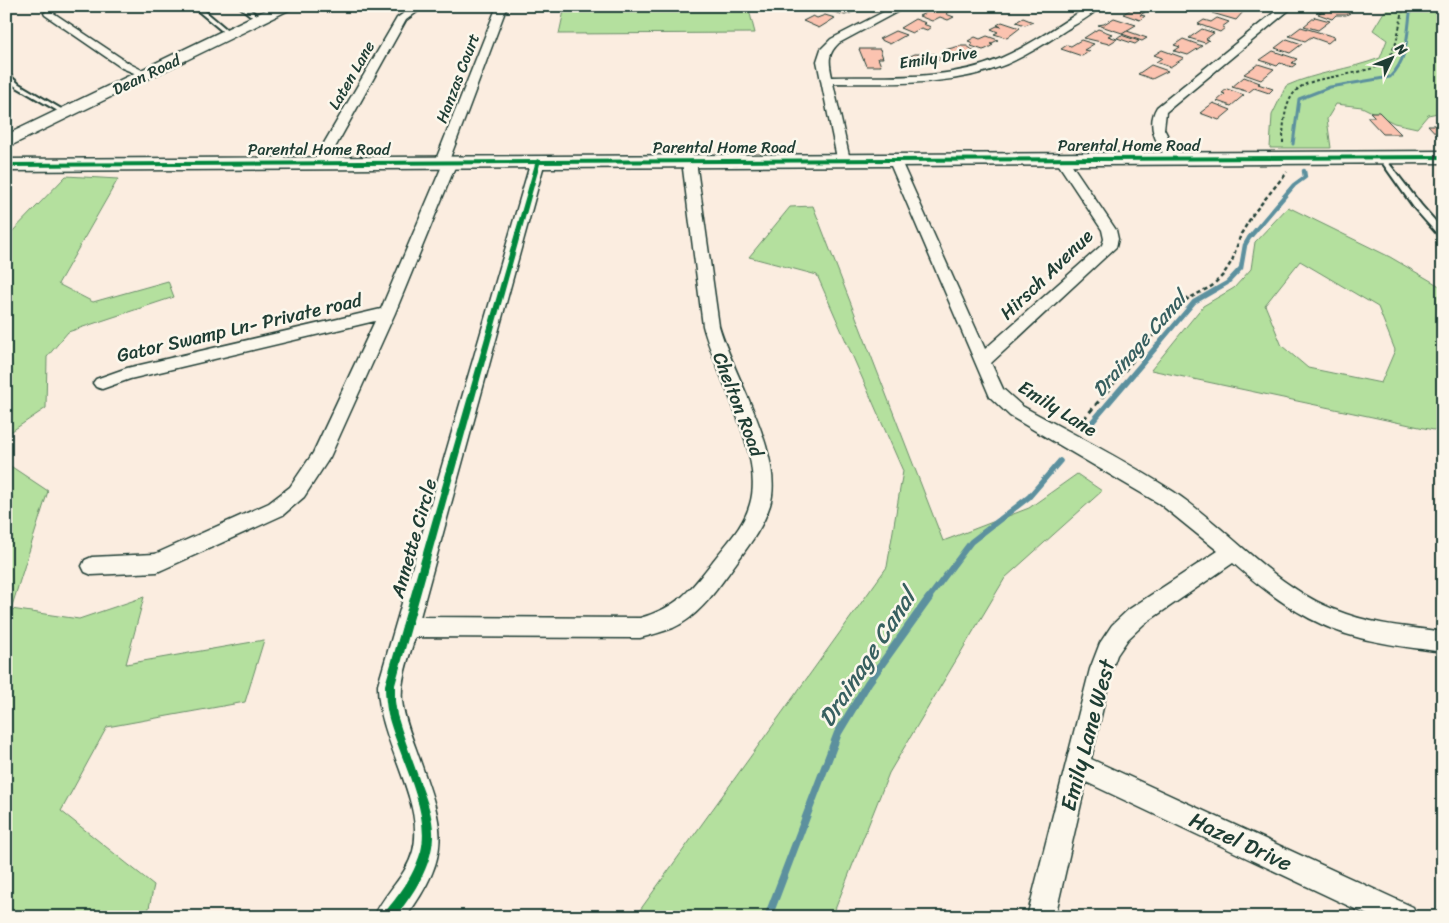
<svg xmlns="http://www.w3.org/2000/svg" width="1449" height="923" viewBox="0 0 1449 923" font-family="Sriracha,sans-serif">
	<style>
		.green { fill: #b4e09e; stroke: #6a8e69; fill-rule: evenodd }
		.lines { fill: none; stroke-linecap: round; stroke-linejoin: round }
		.stream-far3 { stroke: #5b909e; stroke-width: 3 }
		.stream-far2 { stroke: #5b909e; stroke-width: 4.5 }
		.stream-far1 { stroke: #5b909e; stroke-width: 5.5 }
		.stream { stroke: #5b909e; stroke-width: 8 }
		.building { fill: #fbc3b0; stroke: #1f3d34 }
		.lane-casing { stroke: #1f3d34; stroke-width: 4 }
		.street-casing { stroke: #1f3d34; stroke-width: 3 }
		.secondary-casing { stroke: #1f3d34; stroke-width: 3 }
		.path-far2 { stroke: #1f3d34; stroke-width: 2; stroke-dasharray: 3 2.5; stroke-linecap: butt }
		.path-far1 { stroke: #1f3d34; stroke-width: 2.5; stroke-dasharray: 4 3; stroke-linecap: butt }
		.path { stroke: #1f3d34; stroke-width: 3; stroke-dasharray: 5 4; stroke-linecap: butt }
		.lane { fill: #fbf7ec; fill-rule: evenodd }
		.street { fill: #fbf7ec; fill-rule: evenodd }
		.secondary { fill: #fbf7ec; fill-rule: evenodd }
		.cycleway-casing { stroke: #fbf7ec; stroke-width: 3 }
		.cycleway { fill: #00873e; fill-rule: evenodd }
		.labels { text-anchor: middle; stroke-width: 5; stroke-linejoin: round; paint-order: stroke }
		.far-street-label { font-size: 16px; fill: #1f3d34; stroke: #fbf7ec }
		.street-label { font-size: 19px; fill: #1f3d34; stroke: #fbf7ec }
		.water-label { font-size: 20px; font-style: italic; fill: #386060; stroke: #fbf7ec }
		.near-street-label { font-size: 22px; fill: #1f3d34; stroke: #fbf7ec }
		.near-water-label { font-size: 24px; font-style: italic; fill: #386060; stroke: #fbf7ec }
	</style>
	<rect width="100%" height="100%" fill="#fbede0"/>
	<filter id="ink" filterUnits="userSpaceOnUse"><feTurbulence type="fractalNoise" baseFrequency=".02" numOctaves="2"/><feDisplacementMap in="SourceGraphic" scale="10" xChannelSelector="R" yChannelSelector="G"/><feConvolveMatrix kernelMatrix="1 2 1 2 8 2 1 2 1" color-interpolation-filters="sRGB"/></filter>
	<g filter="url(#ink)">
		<!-- green -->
		<path class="green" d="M 565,6 L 748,6 L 755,33 L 559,34 Z
			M 1393,6 L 1443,6 L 1443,112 L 1428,115 L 1417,128 L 1394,123 L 1362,107 L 1336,104 L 1327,119 L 1331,148 L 1270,148 L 1272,115 L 1286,86 C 1317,72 1348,70 1380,58 L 1387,40 L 1373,30 L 1384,12 Z
			M 66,176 L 118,179 L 58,284 L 93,302 L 168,281 L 174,297 L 68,332 L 47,357 L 46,408 L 6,435 L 6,238 Z
			M 813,206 L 943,541 L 1029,508 L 1077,474 L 1102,491 L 1005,578 L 889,773 L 832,917 L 635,917 L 887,567 L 903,471 L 817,275 L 749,257 L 790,207 Z
			M 1288,207 L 1390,257 L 1443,288 L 1443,432 L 1151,370 L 1203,306 L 1234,288 L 1251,269 L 1255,242 ZM 1300,261 L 1378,307 L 1395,350 L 1381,383 L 1308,368 L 1282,346 L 1265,305 Z
			M 6,463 L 48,491 L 11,609 L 79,619 L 144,597 L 126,664 L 264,640 L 245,702 L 107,727 L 61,811 L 154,885 L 147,917 L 6,917 Z"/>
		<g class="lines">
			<!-- stream-far3 -->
			<path class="stream-far3" d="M 1293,144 L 1299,99 L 1330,87 L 1390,77 C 1409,59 1407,31 1411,6"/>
			<!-- stream-far2 -->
			<path class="stream-far2" d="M 1156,347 L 1194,302 L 1227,283 L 1241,268 L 1245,245 L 1249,238 L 1294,185 L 1305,177 L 1304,171"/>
			<!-- stream-far1 -->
			<path class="stream-far1" d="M 1088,427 L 1157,346
				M 928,599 L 971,542 L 1029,497 L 1060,461"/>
			<!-- stream -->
			<path class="stream" d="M 768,917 L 838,733 L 868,683 L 929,598"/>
		</g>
		<!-- building -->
		<path class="building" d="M 835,6 L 860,6 L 864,8 L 845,15 L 829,11 Z
			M 1139,6 L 1163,6 L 1155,11 Z
			M 1328,6 L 1350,13 L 1346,15 L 1336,15 L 1332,19 L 1318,14 Z
			M 936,8 L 948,12 L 946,14 L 954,17 L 948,20 L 940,17 L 932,21 L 919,16 Z
			M 1133,8 L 1145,12 L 1140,15 L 1145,16 L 1140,20 L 1123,14 Z
			M 1219,8 L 1227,10 L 1230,8 L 1243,12 L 1236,20 L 1212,13 Z
			M 825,15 L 835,18 L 819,28 L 803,21 L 813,16 L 817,18 Z
			M 1315,17 L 1330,21 L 1318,30 L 1304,26 Z
			M 1023,18 L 1033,22 L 1025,25 L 1016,22 Z
			M 1114,18 L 1136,25 L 1122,33 L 1098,25 L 1104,24 Z
			M 1217,18 L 1229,22 L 1222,27 L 1225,28 L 1220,32 L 1198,24 L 1204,20 L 1211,22 Z
			M 915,19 L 926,23 L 923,24 L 931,27 L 927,30 L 921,28 L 912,33 L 900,28 Z
			M 1002,22 L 1020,28 L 1007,38 L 994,34 L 998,32 L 991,29 L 997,26 L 1002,27 L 997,25 Z
			M 1301,27 L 1335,37 L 1328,43 L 1311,37 L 1305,41 L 1289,36 Z
			M 1098,29 L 1112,34 L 1108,36 L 1117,39 L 1109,44 L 1084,38 Z
			M 1202,29 L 1214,33 L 1206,39 L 1209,40 L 1205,43 L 1189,38 Z
			M 895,31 L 906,35 L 890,44 L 879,39 Z
			M 1127,31 L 1147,38 L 1142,41 L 1122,34 Z
			M 1121,35 L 1139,41 L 1135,44 L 1117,38 Z
			M 987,36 L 998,40 L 990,44 L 993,45 L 986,49 L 983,50 L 971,46 L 973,43 L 968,41 L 975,37 L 980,39 Z
			M 1183,39 L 1202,46 L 1188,55 L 1174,51 L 1180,47 L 1174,45 Z
			M 1287,39 L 1302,44 L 1290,53 L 1275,48 Z
			M 1081,40 L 1094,44 L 1084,50 L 1090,51 L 1082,56 L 1061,49 L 1067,45 L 1071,46 Z
			M 960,46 L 967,46 L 977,53 L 948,59 L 940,54 L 947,52 L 944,50 Z
			M 859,49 L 880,49 L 883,58 L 878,58 L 881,66 L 866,66 Z
			M 1162,50 L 1184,58 L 1170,67 L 1156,62 L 1162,58 L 1154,55 Z
			M 1273,51 L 1297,59 L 1292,63 L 1296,64 L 1292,67 L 1280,63 L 1277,66 L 1260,60 Z
			M 915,54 L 936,54 L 941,60 L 913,63 L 908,57 Z
			M 1258,64 L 1274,69 L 1261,80 L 1244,74 Z
			M 1151,65 L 1168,71 L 1152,79 L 1138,74 Z
			M 1244,77 L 1260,83 L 1258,84 L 1273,89 L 1269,93 L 1254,88 L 1249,92 L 1232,87 Z
			M 1227,89 L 1244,95 L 1231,106 L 1217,101 L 1225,94 L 1222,93 Z
			M 1213,103 L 1231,110 L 1219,120 L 1200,113 Z
			M 1370,112 L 1379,112 L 1401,134 L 1383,134 L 1367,117 L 1375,117 Z
			M 1428,125 L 1443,125 L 1443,137 L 1439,137 Z"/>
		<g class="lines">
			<defs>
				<path id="lane" d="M 192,6 L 199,6 L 231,33 L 231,35 L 227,35 Z
					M 239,6 L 246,6 L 261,19 L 256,20 Z
					M 6,72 L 19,84 L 68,113 L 63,114 L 15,86 L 6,78 Z
					M 1380,157 L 1384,157 L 1421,205 L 1443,230 L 1443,237 L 1440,237 L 1415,209 L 1379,158 Z"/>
				<path id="street" d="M 497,6 L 507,6 L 450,158 L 457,162 L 395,313 L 330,457 L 304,497 L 283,515 L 164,569 L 157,572 L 92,575 L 85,572 L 82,566 L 85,560 L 92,557 L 155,554 L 269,503 L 290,487 L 313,453 L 375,321 L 130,379 L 102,389 L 96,387 L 93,383 L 96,379 L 127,368 L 381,309 L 442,166 L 435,162 Z
					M 895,6 L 908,6 L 839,43 C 827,54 829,62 832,77 C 887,76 947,81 999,59 C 1031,45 1059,25 1089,6 L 1101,6 C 1091,17 1075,24 1063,32 C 1045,44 1027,55 1007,64 C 952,87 891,83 833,83 L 850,160 L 843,164 L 838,163 L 817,61 L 821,49 L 831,39 Z
					M 1282,6 L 1294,6 L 1166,112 L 1164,129 L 1179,158 L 1173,162 L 1168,161 C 1158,145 1145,126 1157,107 Z
					M 412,7 L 417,6 L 421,9 L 406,20 L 327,162 L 325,165 L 315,165 L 313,162 L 397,18 Z
					M 49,10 L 130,64 L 150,74 L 144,77 L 122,68 L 45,15 L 44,13 Z
					M 894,155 L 900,159 L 985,349 L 1102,245 L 1104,239 L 1102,230 L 1055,159 L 1056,156 L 1066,156 L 1116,230 L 1118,239 L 1116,247 L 991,363 L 1003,389 L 1022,406 C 1073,434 1125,460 1174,492 C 1232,531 1278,592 1346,614 C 1377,625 1411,627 1443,632 L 1443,652 C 1415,648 1387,645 1360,638 C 1311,626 1270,596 1233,563 L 1144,624 L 1128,639 L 1117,655 L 1112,669 L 1091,759 L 1413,907 L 1417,917 L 1372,917 L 1086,782 L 1055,917 L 1027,917 L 1090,669 L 1100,643 L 1112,625 L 1128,610 L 1218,551 L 1160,504 L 1010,416 L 990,397 L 888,159 Z
					M 538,157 L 545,161 L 420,617 L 640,618 C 678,607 690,591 713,561 C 727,543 744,526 750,504 C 765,454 716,377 703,326 L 682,161 L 689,157 L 696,161 L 719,326 C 733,375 785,456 770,505 C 762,530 746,549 731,570 C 715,592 698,617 673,628 C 662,632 651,635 640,638 L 415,637 C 409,658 400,679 402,701 C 404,717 410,733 416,749 C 441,822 457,848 406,917 L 374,917 C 384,893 406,877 413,851 C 426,802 377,739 378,685 L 531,161 Z"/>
				<path id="secondary" d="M 274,6 L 293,6 L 291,9 L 6,148 L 6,135 Z
					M 1443,151 L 1443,163 L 6,171 L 6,159 Z"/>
			</defs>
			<!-- lane casing -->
			<use href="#lane" class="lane-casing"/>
			<!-- street casing -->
			<use href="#street" class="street-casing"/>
			<!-- secondary casing -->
			<use href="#secondary" class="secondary-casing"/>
			<!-- path-far2 -->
			<path class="path-far2" d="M 1283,143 C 1283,74 1308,84 1362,71 C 1371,69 1380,66 1388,61 L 1396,43 L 1404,6"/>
			<!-- path-far1 -->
			<path class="path-far1" d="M 1143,347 L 1184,301 L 1212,286 L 1223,275 L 1232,261 L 1241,234 L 1253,214 L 1287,172"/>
			<!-- path -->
			<path class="path" d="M 1078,426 L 1145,346"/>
			<!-- lane -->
			<use href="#lane" class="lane"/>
			<!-- street -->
			<use href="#street" class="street"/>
			<!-- secondary -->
			<use href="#secondary" class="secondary"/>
			<defs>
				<path id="cycleway" d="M 1443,155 L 1443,159 L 540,164 L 395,685 L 395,701 L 397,715 C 404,739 413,761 421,785 C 427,801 434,819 433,837 C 432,866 413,895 395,917 L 383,917 C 385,910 392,904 396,898 C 407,884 416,868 421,851 C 431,811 398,755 388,715 C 386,705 385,695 385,685 L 535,164 L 6,167 L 6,163 L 536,160 L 538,159 L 540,160 Z"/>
			</defs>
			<!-- cycleway casing -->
			<use href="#cycleway" class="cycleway-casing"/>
			<!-- cycleway -->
			<use href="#cycleway" class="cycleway"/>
		</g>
	</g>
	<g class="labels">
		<!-- far-street labels -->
		<g class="far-street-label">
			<text transform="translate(938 57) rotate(-8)" y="6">Emily Drive</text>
			<text transform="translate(146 74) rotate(-26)" y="6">Dean Road</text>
			<text transform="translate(351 75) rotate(-60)" y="6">Laten Lane</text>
			<text transform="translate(457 78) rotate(-69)" y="6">Hanzas Court</text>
			<text x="1129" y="151">Parental Home Road</text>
			<text x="724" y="153">Parental Home Road</text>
			<text x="319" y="155">Parental Home Road</text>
		</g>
		<!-- street labels -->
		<g class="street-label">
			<text transform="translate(1046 274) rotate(-44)" y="7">Hirsch Avenue</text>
			<text transform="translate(239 327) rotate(-13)" y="7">Gator Swamp Ln- Private road</text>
			<text transform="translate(739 404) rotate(69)" y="7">Chelton Road</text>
			<text transform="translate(1058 408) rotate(32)" y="7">Emily Lane</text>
			<text transform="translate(413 538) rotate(-74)" y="7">Annette Circle</text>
		</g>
		<!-- water labels -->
		<g class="water-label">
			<text transform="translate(1139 344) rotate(-49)" y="7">Drainage Canal</text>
		</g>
		<!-- near-street labels -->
		<g class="near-street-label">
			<text transform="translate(1087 735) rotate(-75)" y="8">Emily Lane West</text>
			<text transform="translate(1241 841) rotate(25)" y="8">Hazel Drive</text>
		</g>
		<!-- near-water labels -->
		<g class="near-water-label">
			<text transform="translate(867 658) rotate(-57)" y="8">Drainage Canal</text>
		</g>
	</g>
	<!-- margin -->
	<rect width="1449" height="923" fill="none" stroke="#fbf7ec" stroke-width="25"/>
	<rect x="12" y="12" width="1424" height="898" fill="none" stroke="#1f3d34" stroke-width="2" filter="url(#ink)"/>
	<!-- north arrow -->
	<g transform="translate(1392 58) rotate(47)" stroke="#fbf7ec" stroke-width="4" paint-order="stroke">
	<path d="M0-4L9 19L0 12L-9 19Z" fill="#1f3d34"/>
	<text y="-8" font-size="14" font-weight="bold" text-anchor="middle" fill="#1f3d34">N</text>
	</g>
</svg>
